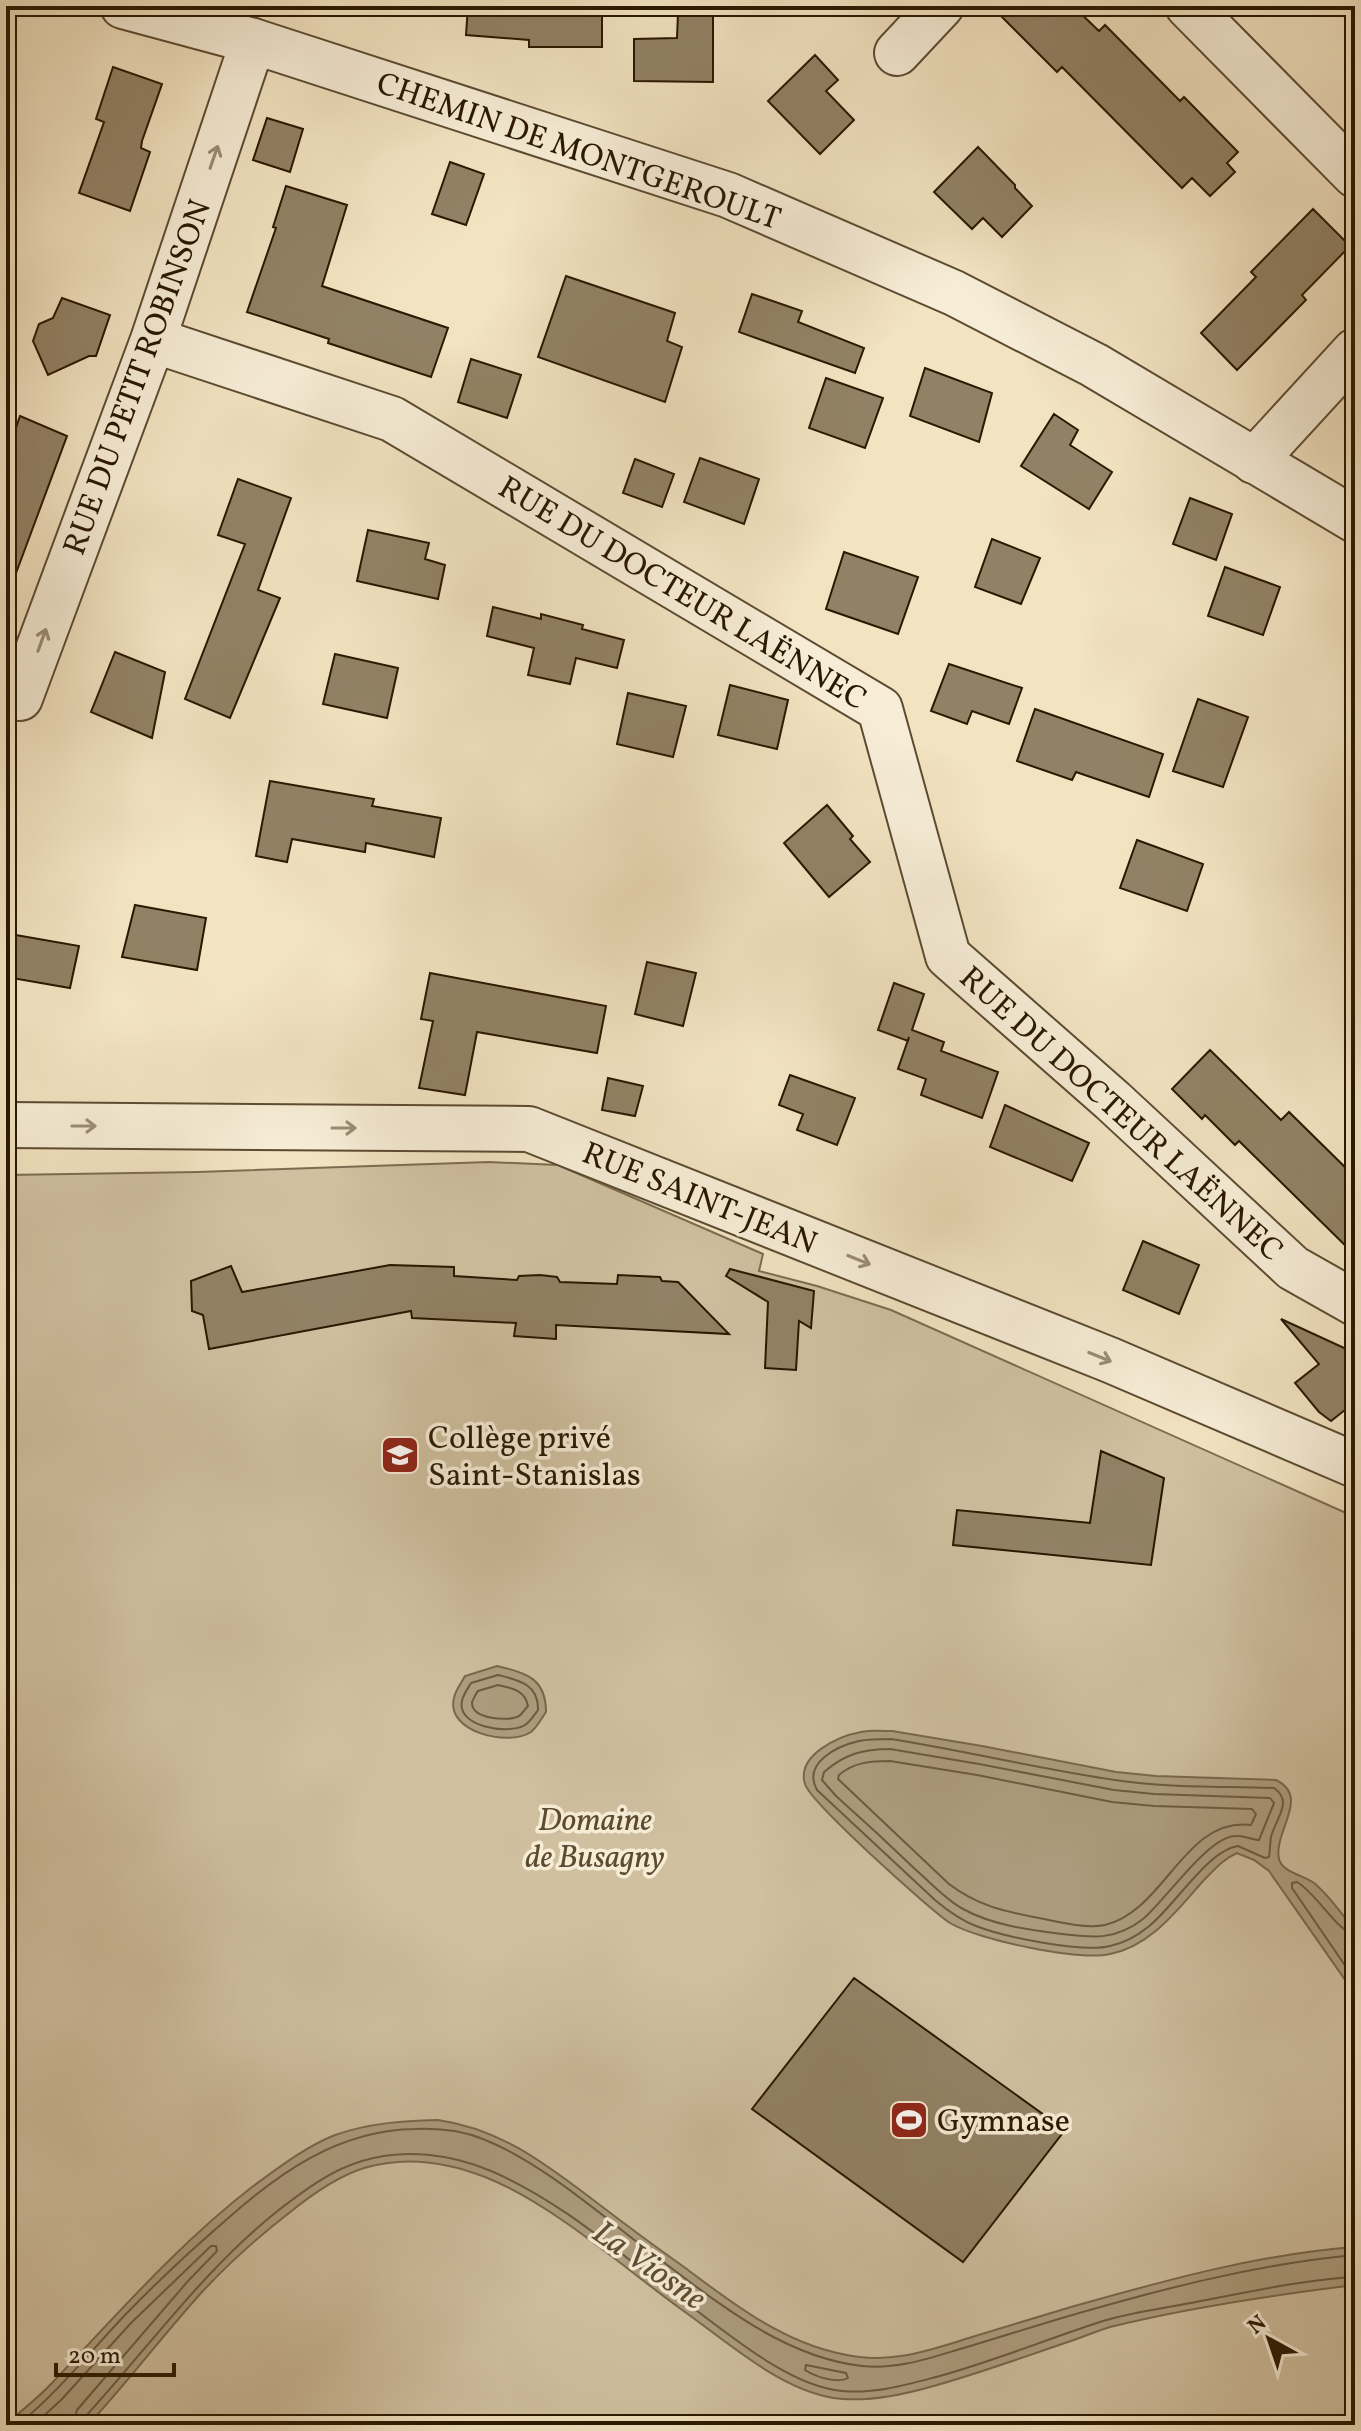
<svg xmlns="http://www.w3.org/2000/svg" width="1361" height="2431" viewBox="0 0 1361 2431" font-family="Vollkorn,serif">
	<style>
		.green { fill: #d0c0a0; stroke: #7d6c50; stroke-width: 2 }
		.water { fill: #ae9e80; stroke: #79684d; stroke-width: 2 }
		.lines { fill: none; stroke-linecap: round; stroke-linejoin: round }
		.shore { stroke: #6c5b40; stroke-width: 2 }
		.building { fill: #928265; stroke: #2a1801; stroke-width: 2 }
		.minor-casing { stroke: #5c4b31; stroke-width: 48 }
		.tertiary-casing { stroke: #5c4b31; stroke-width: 48 }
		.minor { stroke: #f7edd7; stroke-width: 44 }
		.tertiary { stroke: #f7edd7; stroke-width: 44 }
		.oneway { stroke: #9b8d77 }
		.labels { text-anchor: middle; stroke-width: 7; stroke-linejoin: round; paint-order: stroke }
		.street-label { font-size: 32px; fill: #2a1801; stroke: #f7edd7 }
		.poi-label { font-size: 32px; fill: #2a1801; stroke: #f7edd7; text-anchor: start }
		.park-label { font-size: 32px; font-style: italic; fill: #5c4a31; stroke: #f7edd7 }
		.water-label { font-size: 34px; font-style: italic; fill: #5f4e34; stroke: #f7edd7 }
	</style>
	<rect width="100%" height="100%" fill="#f2e3c1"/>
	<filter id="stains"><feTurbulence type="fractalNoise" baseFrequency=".0025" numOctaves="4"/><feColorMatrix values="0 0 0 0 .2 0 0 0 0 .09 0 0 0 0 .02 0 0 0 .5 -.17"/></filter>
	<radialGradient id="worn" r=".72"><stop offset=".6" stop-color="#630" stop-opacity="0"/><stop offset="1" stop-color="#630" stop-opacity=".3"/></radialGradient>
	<!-- green -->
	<path class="green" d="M 489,1162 L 558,1165 L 763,1254 L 759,1271 L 817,1286 L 891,1310 L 1355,1517 L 1355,2425 L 6,2425 L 6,1175 L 198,1172 Z"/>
	<!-- water -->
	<path class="water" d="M 497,1666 C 526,1673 546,1678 546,1712 C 542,1718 537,1727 531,1732 C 509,1747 445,1732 454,1698 C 455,1691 462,1682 465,1676 Z
		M 892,1731 L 982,1746 L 1116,1772 L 1156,1776 L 1276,1780 C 1311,1797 1273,1832 1279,1859 C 1282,1872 1303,1875 1314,1883 C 1329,1895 1342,1915 1355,1930 L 1355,1994 L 1269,1871 L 1254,1860 L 1237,1853 C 1223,1859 1214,1870 1204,1880 C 1177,1910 1151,1946 1110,1954 C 1079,1961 978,1940 950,1923 C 929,1909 810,1802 805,1784 C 796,1755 839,1736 861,1732 C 871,1730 882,1731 892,1731 Z
		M 438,2120 C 500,2129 543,2162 592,2199 C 622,2222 653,2245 684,2267 C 732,2303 782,2342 842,2354 C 891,2365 927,2351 972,2337 C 1005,2327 1038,2317 1071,2307 C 1163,2281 1259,2254 1355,2247 L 1355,2285 C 1273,2295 1190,2307 1110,2327 C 1094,2332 1078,2339 1062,2344 C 1018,2359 974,2375 930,2387 C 902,2395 872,2401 843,2399 C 786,2395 730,2344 685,2312 C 625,2269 553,2204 485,2177 C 447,2162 404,2156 364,2168 C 336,2177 311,2195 289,2213 C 258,2237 229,2263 202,2292 C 163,2335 128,2382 88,2425 L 6,2425 C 19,2412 37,2399 51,2384 C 116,2316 177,2245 252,2187 C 278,2168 305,2147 335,2135 C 369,2123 402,2121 438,2120 Z"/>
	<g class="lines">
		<!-- shore -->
		<path class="shore" d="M 498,1675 C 518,1680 539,1684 538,1710 C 535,1714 530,1722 525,1725 C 509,1735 456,1727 462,1701 C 463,1695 468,1688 471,1683 Z
			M 498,1685 C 512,1688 525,1690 528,1706 C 526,1708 521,1715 519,1716 C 508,1722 472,1719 472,1703 C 472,1701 477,1692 478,1691 Z
			M 891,1739 C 966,1751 1040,1769 1115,1780 C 1167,1788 1221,1786 1274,1788 C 1294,1802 1275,1819 1271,1837 C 1270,1843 1270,1851 1269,1857 L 1265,1858 L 1238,1846 C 1208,1850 1174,1907 1148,1927 C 1137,1936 1124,1943 1110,1946 C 1082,1953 1004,1937 976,1926 C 960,1920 948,1911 935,1900 L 817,1790 C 802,1763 837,1746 859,1741 C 869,1739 880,1739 891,1739 Z
			M 890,1749 L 979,1764 L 1114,1790 L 1154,1794 L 1270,1798 L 1274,1803 L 1259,1840 C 1252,1840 1244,1835 1236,1836 C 1208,1836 1166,1900 1143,1919 C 1116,1940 1094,1938 1062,1934 C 1029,1930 992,1925 963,1909 C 945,1899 931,1883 916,1870 C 890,1845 863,1820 836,1796 L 822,1780 L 824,1772 C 845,1754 863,1749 890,1749 Z
			M 890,1761 L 977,1775 L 1112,1802 L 1154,1806 L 1252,1809 L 1256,1814 L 1251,1825 C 1184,1817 1166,1910 1105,1925 C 1086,1929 1058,1922 1039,1918 C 1003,1911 978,1906 949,1884 L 838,1779 L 839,1775 C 854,1762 871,1761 890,1761 Z
			M 1355,1935 C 1339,1933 1316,1893 1297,1882 L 1292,1883 L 1292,1888 L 1355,1980
			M 806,2365 L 846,2373 L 848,2378 C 838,2384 816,2377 805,2370 Z
			M 18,2425 C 58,2392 90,2352 125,2315 C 157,2282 191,2250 226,2220 C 280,2172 339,2130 415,2129 C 438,2128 461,2130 483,2139 C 543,2163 602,2216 654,2255 C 716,2301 782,2357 862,2366 C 899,2370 932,2357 967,2347 C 999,2337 1030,2328 1062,2318 C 1158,2290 1256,2264 1355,2255
			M 34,2425 L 62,2399 L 131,2323 L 211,2246 L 216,2246 L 217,2251 L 188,2281 L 77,2410 L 73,2425
			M 83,2425 L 85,2417 C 151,2345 203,2270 280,2209 C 305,2190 331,2170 362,2161 C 404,2148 451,2154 491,2171 C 562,2201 623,2257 685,2302 C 728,2333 788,2386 842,2391 C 874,2394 906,2385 936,2377 C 992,2362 1047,2339 1103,2321 C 1132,2312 1165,2308 1196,2302 C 1248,2292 1302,2280 1355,2277"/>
	</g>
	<!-- building -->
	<path class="building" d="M 468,6 L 602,6 L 602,47 L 529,47 L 529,40 L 466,35 Z
		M 991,6 L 1073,6 L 1099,31 L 1105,25 L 1180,101 L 1184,97 L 1238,152 L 1227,163 L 1235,172 L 1210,196 L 1192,178 L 1182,188 L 1062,67 L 1057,72 Z
		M 678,13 L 713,14 L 713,82 L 634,81 L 634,39 L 677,38 Z
		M 815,55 L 838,80 L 826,91 L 854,120 L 820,154 L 768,101 Z
		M 113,67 L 162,84 L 142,141 L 141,148 L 150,152 L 130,211 L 79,193 L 104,122 L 96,119 Z
		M 267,118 L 303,129 L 290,172 L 253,160 Z
		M 978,147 L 1015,185 L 1015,188 L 1032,206 L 1002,237 L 983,218 L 972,229 L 934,192 Z
		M 450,162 L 484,174 L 466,225 L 432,214 Z
		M 286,186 L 347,205 L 322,286 L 448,328 L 431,377 L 328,343 L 329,339 L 247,312 L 276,228 L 273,227 Z
		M 1313,209 L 1350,246 L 1302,295 L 1306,300 L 1237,370 L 1201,333 L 1256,277 L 1251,272 Z
		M 566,276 L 675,313 L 667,341 L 682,347 L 665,402 L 538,357 Z
		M 752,294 L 802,311 L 798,322 L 864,348 L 855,373 L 739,332 Z
		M 62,298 L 110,315 L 96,356 L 89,356 L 48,375 L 33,341 L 39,324 L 53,318 Z
		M 471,359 L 521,375 L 507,418 L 458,402 Z
		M 925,368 L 992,393 L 979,442 L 910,416 Z
		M 826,378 L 883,398 L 865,448 L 809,428 Z
		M 1054,414 L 1078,430 L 1070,445 L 1112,472 L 1089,509 L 1021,466 Z
		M 20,416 L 67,436 L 9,592 L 6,591 L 6,457 Z
		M 700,458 L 759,479 L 744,524 L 684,502 Z
		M 635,459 L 674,474 L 662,507 L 623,493 Z
		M 238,479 L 291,498 L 258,590 L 280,598 L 230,718 L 185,699 L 245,544 L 218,535 Z
		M 1190,498 L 1232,514 L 1216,560 L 1173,544 Z
		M 368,530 L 429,543 L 425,559 L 445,565 L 438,599 L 357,581 Z
		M 992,539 L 1040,558 L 1021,604 L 975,587 Z
		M 844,552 L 918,577 L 898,634 L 826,609 Z
		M 1225,567 L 1280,587 L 1263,635 L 1208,616 Z
		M 493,607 L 541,619 L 541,614 L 583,625 L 582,629 L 624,640 L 617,668 L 576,658 L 570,684 L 528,675 L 534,648 L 487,636 Z
		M 115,652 L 165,672 L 152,738 L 91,712 Z
		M 335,654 L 398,668 L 387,718 L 323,704 Z
		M 949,664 L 1022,688 L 1009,724 L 972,711 L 967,724 L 931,711 Z
		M 730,685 L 788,700 L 777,749 L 718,735 Z
		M 628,693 L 686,706 L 673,757 L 617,744 Z
		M 1198,699 L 1248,717 L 1223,787 L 1173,771 Z
		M 1035,709 L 1163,754 L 1149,797 L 1076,772 L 1072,780 L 1017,761 Z
		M 270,781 L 374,799 L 372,806 L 441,818 L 434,857 L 366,843 L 365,852 L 292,839 L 287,862 L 256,856 Z
		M 827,805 L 853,836 L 850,839 L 870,862 L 829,897 L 784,843 Z
		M 1137,840 L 1203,864 L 1187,911 L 1120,888 Z
		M 135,905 L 206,918 L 197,970 L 122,957 Z
		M 10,934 L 79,946 L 70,988 L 6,977 L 6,955 Z
		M 647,962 L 696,973 L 683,1026 L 635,1014 Z
		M 430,973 L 606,1006 L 597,1053 L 477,1032 L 465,1095 L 419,1088 L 433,1021 L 421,1019 Z
		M 894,983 L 924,994 L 912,1030 L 944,1042 L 941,1051 L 998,1072 L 982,1118 L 921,1095 L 926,1079 L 898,1069 L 909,1037 L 908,1041 L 878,1030 Z
		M 1210,1050 L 1281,1120 L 1289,1112 L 1355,1177 L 1355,1255 L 1239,1141 L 1235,1145 L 1205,1115 L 1202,1119 L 1172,1089 Z
		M 790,1075 L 855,1098 L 837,1145 L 797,1130 L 803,1114 L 779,1105 Z
		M 608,1078 L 643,1086 L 635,1116 L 602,1110 Z
		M 1005,1105 L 1089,1143 L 1072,1181 L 990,1147 Z
		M 1143,1241 L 1199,1265 L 1179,1314 L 1123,1290 Z
		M 390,1265 L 454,1267 L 454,1276 L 517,1280 L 519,1276 L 540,1275 L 557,1277 L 560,1282 L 617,1284 L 618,1275 L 660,1277 L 662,1281 L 678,1282 L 729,1334 L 556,1325 L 556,1339 L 514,1336 L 516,1323 L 412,1318 L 411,1311 L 209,1349 L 203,1315 L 192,1311 L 191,1281 L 231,1266 L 242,1292 Z
		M 730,1269 L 814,1291 L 811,1328 L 799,1321 L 796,1370 L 765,1368 L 768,1302 L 726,1276 Z
		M 1281,1319 L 1355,1353 L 1355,1402 L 1331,1421 L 1319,1412 L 1295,1383 L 1319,1364 Z
		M 1101,1451 L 1164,1478 L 1151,1565 L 953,1545 L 957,1510 L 1090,1523 Z
		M 854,1978 L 1065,2130 L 963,2262 L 752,2109 Z"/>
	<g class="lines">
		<defs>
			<path id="minor" d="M 1188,6 L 1355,175
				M 897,53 L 941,6
				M 153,340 L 392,419 L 880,709 L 948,956 L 1113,1101 L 1293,1268 L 1355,1303
				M 1254,461 L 1355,351
				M 6,691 L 20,698 L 153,340 L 253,41
				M 6,1125 L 529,1129 L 1110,1360 L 1355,1465"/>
			<path id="tertiary" d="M 123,6 L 253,41 L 728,195 L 954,293 L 1094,365 L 1355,520"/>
		</defs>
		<!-- minor casing -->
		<use href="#minor" class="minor-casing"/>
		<!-- tertiary casing -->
		<use href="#tertiary" class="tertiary-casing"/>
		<!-- minor -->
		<use href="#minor" class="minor"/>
		<!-- tertiary -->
		<use href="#tertiary" class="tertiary"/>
	</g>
	<!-- one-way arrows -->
	<defs><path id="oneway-shaft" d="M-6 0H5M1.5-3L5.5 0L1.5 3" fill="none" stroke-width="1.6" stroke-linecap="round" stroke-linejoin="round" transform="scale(2)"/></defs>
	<g class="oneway">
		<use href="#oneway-shaft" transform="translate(214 157) rotate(-71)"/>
		<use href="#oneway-shaft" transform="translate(42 640) rotate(-70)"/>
		<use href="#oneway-shaft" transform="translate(84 1126)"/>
		<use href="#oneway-shaft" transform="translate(344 1128)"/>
		<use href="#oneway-shaft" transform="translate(859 1260) rotate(22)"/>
		<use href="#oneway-shaft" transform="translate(1100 1357) rotate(22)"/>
	</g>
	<!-- icons -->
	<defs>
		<symbol id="school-square" viewBox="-11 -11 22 22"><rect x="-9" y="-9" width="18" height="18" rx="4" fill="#8f2418" stroke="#f7edd7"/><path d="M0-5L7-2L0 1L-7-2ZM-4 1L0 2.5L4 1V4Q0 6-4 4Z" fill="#fff"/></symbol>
		<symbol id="stadium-square" viewBox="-11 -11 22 22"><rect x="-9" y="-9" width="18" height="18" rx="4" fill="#8f2418" stroke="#f7edd7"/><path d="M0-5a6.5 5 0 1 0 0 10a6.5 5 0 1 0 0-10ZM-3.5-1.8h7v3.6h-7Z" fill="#fff"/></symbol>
	</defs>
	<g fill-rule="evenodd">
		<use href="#school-square" x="378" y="1433" width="44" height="44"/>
		<use href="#stadium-square" x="887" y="2098" width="44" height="44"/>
	</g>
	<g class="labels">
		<!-- street labels -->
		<g class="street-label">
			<text transform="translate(579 150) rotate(19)" y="11">CHEMIN DE MONTGEROULT</text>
			<text transform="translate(136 377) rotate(-70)" y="11">RUE DU PETIT ROBINSON</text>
			<text transform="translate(683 592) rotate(31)" y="11">RUE DU DOCTEUR LAËNNEC</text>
			<text transform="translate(1122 1113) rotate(42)" y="11">RUE DU DOCTEUR LAËNNEC</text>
			<text transform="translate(700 1197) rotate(22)" y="11">RUE SAINT-JEAN</text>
		</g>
		<!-- poi labels -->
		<g class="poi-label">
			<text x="428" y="1448">Collège privé<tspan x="428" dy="37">Saint-Stanislas</tspan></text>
			<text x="937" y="2131">Gymnase</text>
		</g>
		<!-- park labels -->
		<g class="park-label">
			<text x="595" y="1830">Domaine<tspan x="595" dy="37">de Busagny</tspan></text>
		</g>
		<!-- water labels -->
		<g class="water-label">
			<text transform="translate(650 2264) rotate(35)" y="12">La Viosne</text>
		</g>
	</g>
	<!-- margin -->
	<rect width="1361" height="2431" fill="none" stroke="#f2e3c1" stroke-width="32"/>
	<rect x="8" y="8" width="1345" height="2415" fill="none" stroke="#2a1801" stroke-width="4"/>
	<rect x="16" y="16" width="1329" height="2399" fill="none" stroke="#2a1801" stroke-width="2"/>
	<!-- north arrow -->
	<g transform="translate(1269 2339) rotate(320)" stroke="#f7edd7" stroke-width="6" paint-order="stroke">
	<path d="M0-6L14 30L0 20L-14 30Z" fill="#2a1801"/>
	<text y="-12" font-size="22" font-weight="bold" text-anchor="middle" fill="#2a1801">N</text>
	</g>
	<!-- scale -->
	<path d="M56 2363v12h118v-12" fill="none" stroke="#2a1801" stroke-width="4"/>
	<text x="68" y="2363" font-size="24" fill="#2a1801" stroke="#f7edd7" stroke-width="6" paint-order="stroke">20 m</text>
	<rect width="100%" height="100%" filter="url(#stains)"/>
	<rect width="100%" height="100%" fill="url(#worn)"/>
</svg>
